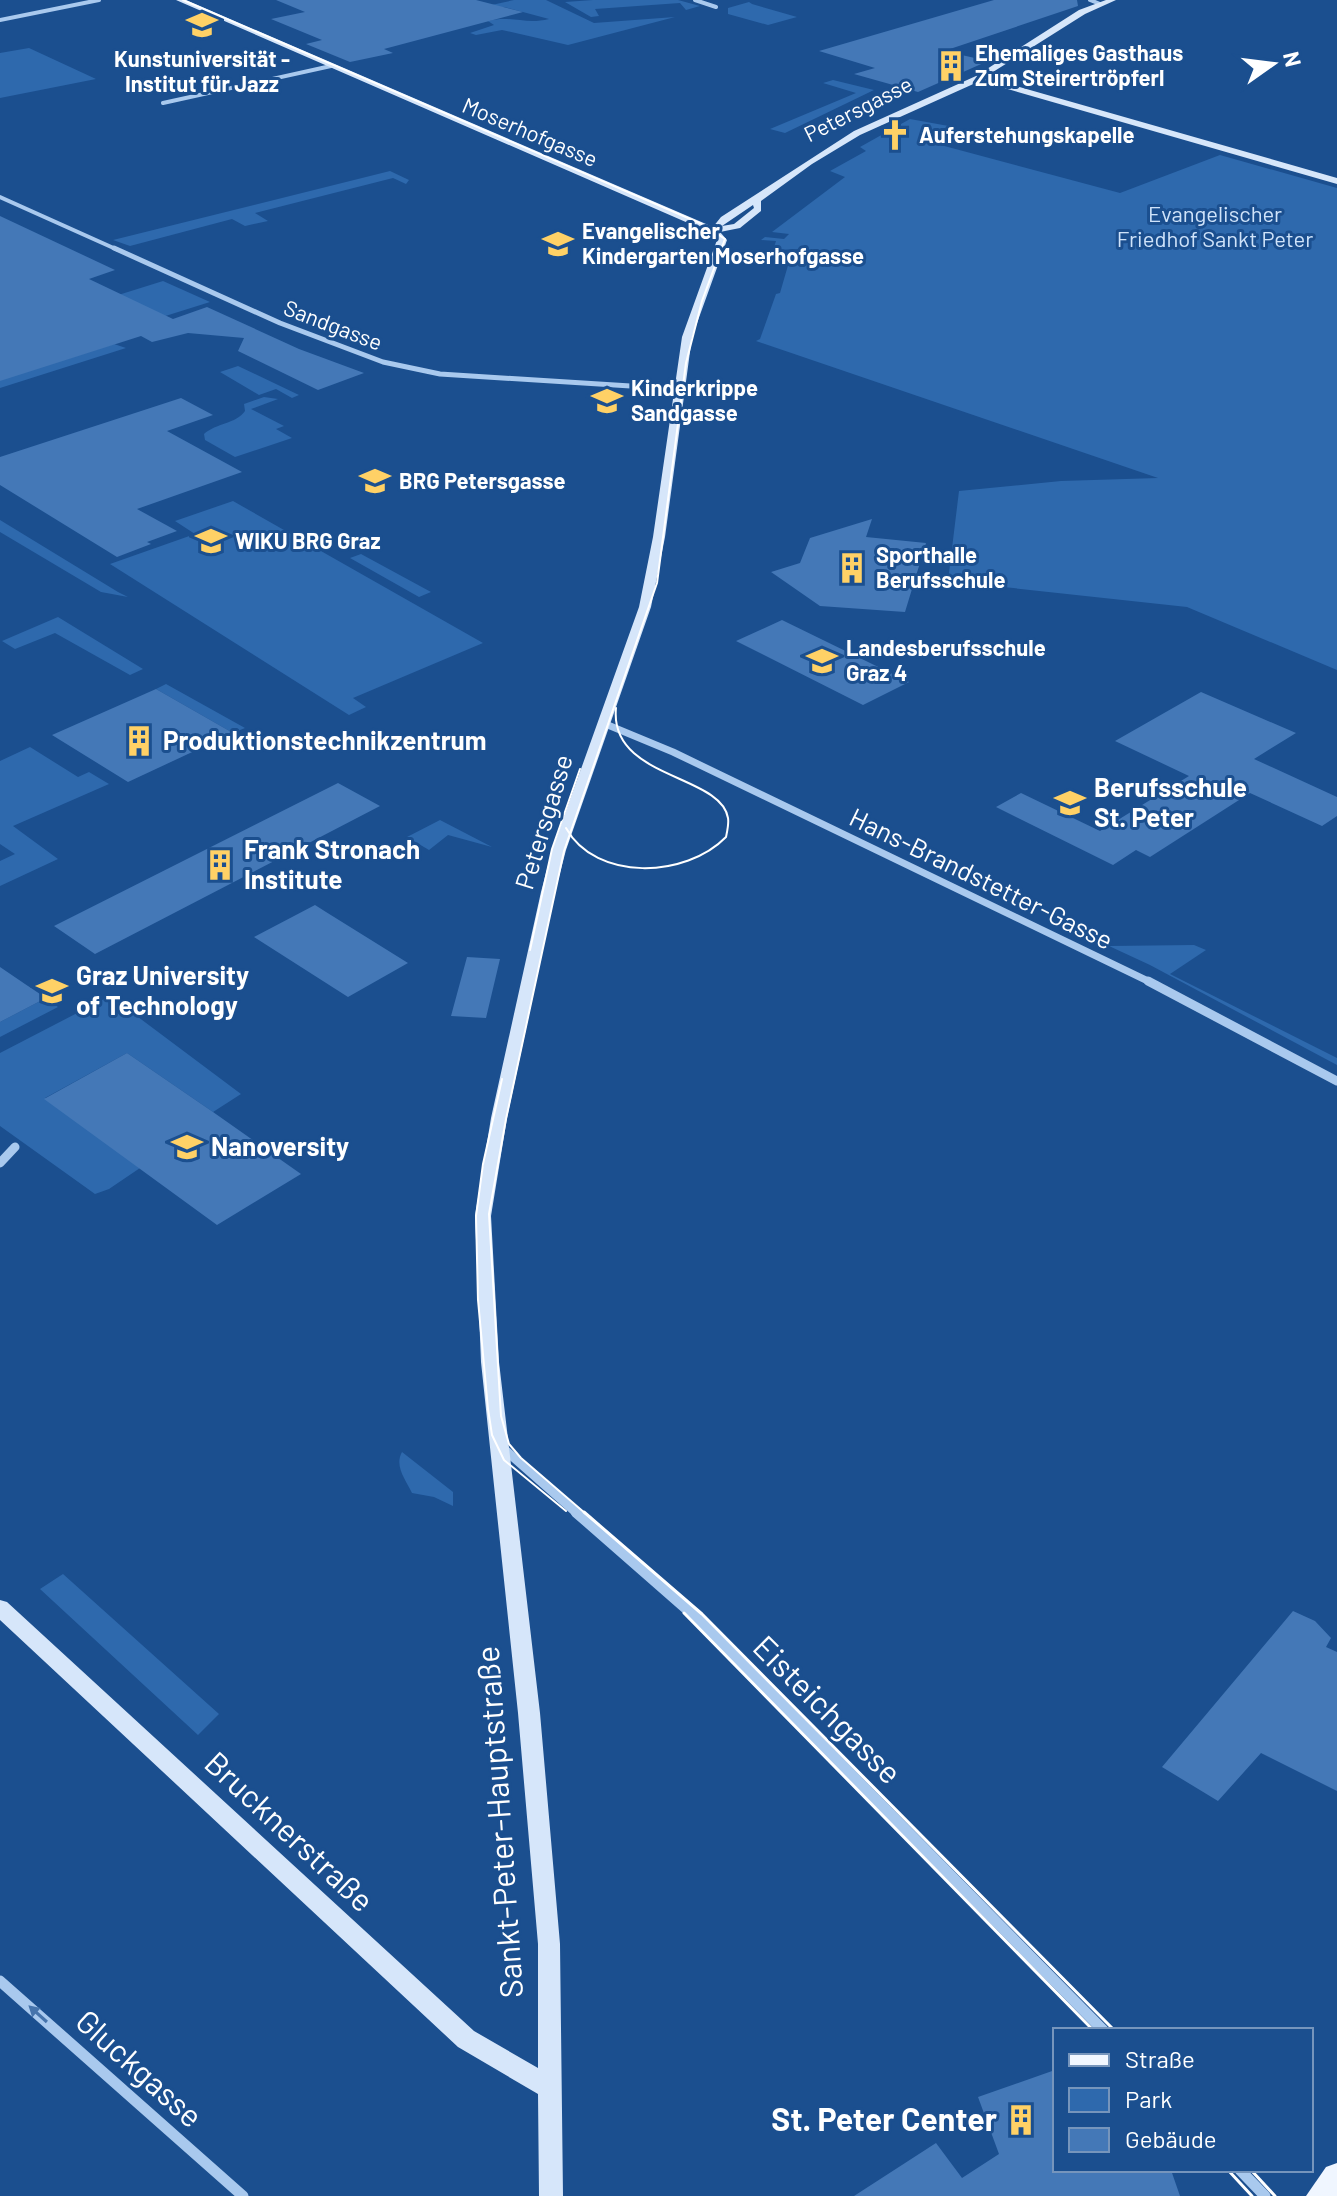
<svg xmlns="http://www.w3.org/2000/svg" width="1337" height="2196" viewBox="0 0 1337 2196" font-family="Barlow,sans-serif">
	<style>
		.green { fill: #2e69ad }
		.building { fill: #4478b7 }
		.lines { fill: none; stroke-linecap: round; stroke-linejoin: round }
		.street-far4 { stroke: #a9c9ee; stroke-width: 4 }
		.street-far3 { stroke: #a9c9ee; stroke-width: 5 }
		.street-far2 { stroke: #a9c9ee; stroke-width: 7 }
		.street-far1 { stroke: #a9c9ee; stroke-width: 9 }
		.street { stroke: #a9c9ee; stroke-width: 11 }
		.secondary { fill: #d6e6fa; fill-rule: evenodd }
		.primary { fill: #f0f6ff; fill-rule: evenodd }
		.tram-far1 { stroke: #fff; stroke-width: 2 }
		.tram { stroke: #fff; stroke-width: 3 }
		.oneway { fill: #4674ac }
		.labels { text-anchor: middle; stroke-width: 6; stroke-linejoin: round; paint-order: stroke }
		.far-poi-label { font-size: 22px; font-weight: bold; fill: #fff; stroke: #1b4f8f; text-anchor: start }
		.far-street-label { font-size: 22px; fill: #fff; stroke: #1b4f8f }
		.far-park-label { font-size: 22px; fill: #cfe3fa; stroke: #1b4f8f }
		.poi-label { font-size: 26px; font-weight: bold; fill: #fff; stroke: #1b4f8f; text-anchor: start }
		.street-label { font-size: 26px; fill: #fff; stroke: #1b4f8f }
		.near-street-label { font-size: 32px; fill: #fff; stroke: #1b4f8f }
		.near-poi-label { font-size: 32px; font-weight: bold; fill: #fff; stroke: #1b4f8f; text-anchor: end }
	</style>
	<rect width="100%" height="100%" fill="#1b4f8f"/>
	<!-- green -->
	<path class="green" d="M 514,0 L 546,0 L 594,23 L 675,17 L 568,45 L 502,30 L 476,35 L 470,33 L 494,25 L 488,21 C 511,15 525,25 549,19 L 504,7 L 473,9 Z
		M 593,0 L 678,0 L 700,6 L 686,10 L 680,3 L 595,9 L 599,16 L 591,17 L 565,2 Z
		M 749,2 L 752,4 L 797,17 L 768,25 L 728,14 L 728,8 Z
		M 29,48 L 96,79 L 0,98 L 0,53 Z
		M 833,80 L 874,90 L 785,133 L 770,129 L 856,93 L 823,83 Z
		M 910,119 L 954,127 L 922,140 L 1120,193 L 1220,155 L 1337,188 L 1337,670 L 1187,607 L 948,581 L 959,491 L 1061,481 L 1158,478 L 756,341 L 760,339 L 776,294 L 780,293 L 791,255 L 801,256 L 803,249 L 773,250 L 776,241 L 761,240 L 765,237 L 784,239 L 789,234 L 772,232 L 845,177 L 830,171 L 866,151 L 860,147 Z
		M 390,171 L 409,180 L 406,184 L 393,178 L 255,213 L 268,221 L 245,226 L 232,219 L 130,246 L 113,240 Z
		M 163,281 L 210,302 L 159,318 L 0,332 Z
		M 114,344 L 126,348 L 0,388 L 0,380 Z
		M 238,366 L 299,395 L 292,398 L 276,389 L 259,395 L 220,372 Z
		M 264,397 L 278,399 L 251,409 L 284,426 L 276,429 L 292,438 L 235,457 L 205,440 L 204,434 C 216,423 236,424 245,411 L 244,404 Z
		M 233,501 L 483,643 L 353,698 L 366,707 L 349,715 L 110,564 L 195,534 L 175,521 Z
		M 0,520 L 118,592 L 128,597 L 101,592 L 0,532 Z
		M 361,554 L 431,592 L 419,597 L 350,558 Z
		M 58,617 L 143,669 L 130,675 L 55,633 L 15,649 L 2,641 Z
		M 166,684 L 245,728 L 233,733 L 156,689 Z
		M 30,747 L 78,777 L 89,772 L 109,784 L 13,826 L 58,859 L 0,886 L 0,861 L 15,854 L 0,844 L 0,761 Z
		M 440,820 L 492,847 L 448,835 L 429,850 L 407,837 Z
		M 1194,945 L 1206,950 L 1170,974 L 1337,1058 L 1337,1065 L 1150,965 L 1109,946 Z
		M 110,996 L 241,1094 L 213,1112 L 127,1053 L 45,1098 L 140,1168 L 109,1189 L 95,1194 L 0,1126 L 0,1053 Z
		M 46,998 L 58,1007 L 0,1037 L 0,1022 Z
		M 402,1452 L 453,1492 L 453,1506 L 434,1497 L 412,1493 C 406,1480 394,1466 402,1452 Z
		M 63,1574 L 219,1714 L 198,1735 L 40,1589 Z"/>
	<!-- building -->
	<path class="building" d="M 276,0 L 476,0 L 523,12 L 384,49 L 393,53 L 350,62 L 306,44 L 322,40 L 271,19 L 305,12 Z
		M 994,0 L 1077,0 L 1078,6 L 944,51 L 988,61 L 918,92 L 854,74 L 875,68 L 819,51 Z
		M 0,216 L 115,270 L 89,279 L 173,319 L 207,307 L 299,349 L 364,373 L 318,390 L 238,351 L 244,338 L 188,333 L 152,342 L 141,336 L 0,381 Z
		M 181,398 L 213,415 L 167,431 L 242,472 L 137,509 L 177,531 L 147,542 L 151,544 L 117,557 L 0,485 L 0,457 Z
		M 872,519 L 866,537 L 926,543 L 905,612 L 820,606 L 771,572 L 800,563 L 810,538 Z
		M 782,620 L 909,682 L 863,705 L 736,641 Z
		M 156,689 L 233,733 L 128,782 L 52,735 Z
		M 1201,692 L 1296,733 L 1254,759 L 1337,797 L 1337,816 L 1322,826 L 1250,793 L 1150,857 L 1136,850 L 1113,865 L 996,807 L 1021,793 L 1100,831 L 1189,776 L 1115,741 Z
		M 338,783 L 380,806 L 95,954 L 54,926 Z
		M 315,905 L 326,912 L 408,963 L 348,997 L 254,937 Z
		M 467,957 L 500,959 L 486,1018 L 451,1016 Z
		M 0,967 L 25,984 L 46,998 L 0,1022 Z
		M 127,1053 L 213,1112 L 301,1174 L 217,1225 L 44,1099 Z
		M 1293,1611 L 1315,1621 L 1331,1638 L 1326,1647 L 1337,1652 L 1337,1791 L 1261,1753 L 1218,1801 L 1162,1767 Z
		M 1055,2070 L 1055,2170 L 1171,2170 L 1180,2196 L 854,2196 L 936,2143 L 962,2178 L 999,2154 L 978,2097 Z"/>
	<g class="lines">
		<!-- street-far4 -->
		<path class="street-far4" d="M 695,0 L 716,7
			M 1090,0 L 1100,4
			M 0,20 L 99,0
			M 163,103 L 331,66
			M 0,197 L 118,250"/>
		<!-- street-far3 -->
		<path class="street-far3" d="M 114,248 L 280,323 L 383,362 L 440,374 L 678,389"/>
		<!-- street-far2 -->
		<path class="street-far2" d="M 603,723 L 673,752 L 1152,983"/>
		<!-- street-far1 -->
		<path class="street-far1" d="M 1148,981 L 1337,1081
			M 0,1163 L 15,1147
			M 504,1449 L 578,1514"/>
		<!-- street -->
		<path class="street" d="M 576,1512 L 696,1617 L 1103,2030
			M 0,1981 L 243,2196
			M 1240,2170 L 1265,2196"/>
		<!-- secondary -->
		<path class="secondary" d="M 176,0 L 186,0 L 713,227 L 721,217 L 854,131 L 976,76 L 1079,10 L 1106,0 L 1116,0 L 1085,14 L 985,77 L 1337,178 L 1337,184 L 980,81 L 860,135 L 812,164 L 761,201 L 761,211 L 740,228 L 720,232 L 727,240 L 692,337 L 665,537 L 651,607 L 566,850 L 555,892 L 507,1118 L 491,1216 L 499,1362 L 540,1713 L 560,1944 L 563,2196 L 539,2196 L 538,2094 L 458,2047 L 0,1620 L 0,1600 L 7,1602 L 474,2031 L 538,2068 L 538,1944 L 518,1713 L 481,1362 L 475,1216 L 491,1118 L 541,892 L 552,850 L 639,607 L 653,537 L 682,337 L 717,240 L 711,233 ZM 753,205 L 754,208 L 734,224 L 722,226 Z"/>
		<!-- primary -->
		<path class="primary" d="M 1337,2163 L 1337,2196 L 1306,2196 L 1326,2167 Z"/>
		<!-- tram-far1 -->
		<path class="tram-far1" d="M 183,0 L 702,224 L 725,239 L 702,301 L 686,363 L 657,583 L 564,851 L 506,1119 L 489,1214 L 501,1416 L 509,1444 L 521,1458 L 586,1514
			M 566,828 C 596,882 686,878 726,837 C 727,832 729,824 728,818 C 721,774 609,779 616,708
			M 530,950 L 552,849 L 580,769
			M 502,1079 L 483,1164 L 476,1216 L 478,1300 L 488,1409 L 492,1435 L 504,1460 L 566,1511"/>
		<!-- tram -->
		<path class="tram" d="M 584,1512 L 702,1614 L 1114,2030
			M 684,1613 L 1093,2030
			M 1228,2170 L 1252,2196
			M 1251,2170 L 1275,2196"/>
	</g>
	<!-- one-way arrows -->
	<defs><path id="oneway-solid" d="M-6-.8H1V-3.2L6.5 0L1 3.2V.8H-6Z" transform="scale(2)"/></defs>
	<use class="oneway" href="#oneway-solid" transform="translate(38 2014) rotate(-138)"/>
	<!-- icons -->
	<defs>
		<symbol id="university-bare" viewBox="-9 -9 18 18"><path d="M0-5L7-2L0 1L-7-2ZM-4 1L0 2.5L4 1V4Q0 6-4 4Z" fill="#ffd166" stroke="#1b4f8f" stroke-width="2.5" paint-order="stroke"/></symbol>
		<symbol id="building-bare" viewBox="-9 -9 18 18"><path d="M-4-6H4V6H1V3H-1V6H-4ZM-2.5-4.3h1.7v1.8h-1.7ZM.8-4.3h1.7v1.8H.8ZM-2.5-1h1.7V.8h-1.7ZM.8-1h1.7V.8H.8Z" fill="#ffd166" stroke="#1b4f8f" stroke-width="2.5" paint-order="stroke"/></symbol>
		<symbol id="church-bare" viewBox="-9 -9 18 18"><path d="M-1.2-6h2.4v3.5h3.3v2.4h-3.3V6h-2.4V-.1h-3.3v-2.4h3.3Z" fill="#ffd166" stroke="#1b4f8f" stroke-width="2.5" paint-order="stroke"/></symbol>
		<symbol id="school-bare" viewBox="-9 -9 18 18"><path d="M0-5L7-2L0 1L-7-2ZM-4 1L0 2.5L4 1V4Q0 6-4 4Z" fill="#ffd166" stroke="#1b4f8f" stroke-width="2.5" paint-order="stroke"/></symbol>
	</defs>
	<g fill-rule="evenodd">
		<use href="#university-bare" x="180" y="3" width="44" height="44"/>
		<use href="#building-bare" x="929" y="44" width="44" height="44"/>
		<use href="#church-bare" x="873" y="113" width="44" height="44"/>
		<use href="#school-bare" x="536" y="222" width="44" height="44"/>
		<use href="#school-bare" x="585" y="379" width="44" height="44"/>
		<use href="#school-bare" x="353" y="459" width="44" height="44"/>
		<use href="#school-bare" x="189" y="519" width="44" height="44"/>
		<use href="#building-bare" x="830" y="546" width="44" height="44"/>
		<use href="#school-bare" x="800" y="639" width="44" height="44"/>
		<use href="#building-bare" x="117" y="719" width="44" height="44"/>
		<use href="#school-bare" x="1048" y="781" width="44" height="44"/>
		<use href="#building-bare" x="198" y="843" width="44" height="44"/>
		<use href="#university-bare" x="30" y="969" width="44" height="44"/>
		<use href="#school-bare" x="165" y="1125" width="44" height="44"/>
		<use href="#building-bare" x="999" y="2098" width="44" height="44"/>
	</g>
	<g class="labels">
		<!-- far-poi labels -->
		<g class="far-poi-label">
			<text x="975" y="61">Ehemaliges Gasthaus<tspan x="975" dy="25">Zum Steirertröpferl</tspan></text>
			<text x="202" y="67" text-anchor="middle">Kunstuniversität -<tspan x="202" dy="25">Institut für Jazz</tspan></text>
			<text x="919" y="143">Auferstehungskapelle</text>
			<text x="582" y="239">Evangelischer<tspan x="582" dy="25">Kindergarten Moserhofgasse</tspan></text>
			<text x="631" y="396">Kinderkrippe<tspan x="631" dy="25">Sandgasse</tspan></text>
			<text x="399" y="489">BRG Petersgasse</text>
			<text x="235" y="549">WIKU BRG Graz</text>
			<text x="876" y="563">Sporthalle<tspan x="876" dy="25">Berufsschule</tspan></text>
			<text x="846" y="656">Landesberufsschule<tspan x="846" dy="25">Graz 4</tspan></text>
		</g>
		<!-- far-street labels -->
		<g class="far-street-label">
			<text transform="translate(858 109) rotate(-27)" y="8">Petersgasse</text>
			<text transform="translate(530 132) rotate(23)" y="8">Moserhofgasse</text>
			<text transform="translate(333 325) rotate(21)" y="8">Sandgasse</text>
		</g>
		<!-- far-park labels -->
		<g class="far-park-label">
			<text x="1215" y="222">Evangelischer<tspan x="1215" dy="25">Friedhof Sankt Peter</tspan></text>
		</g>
		<!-- poi labels -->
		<g class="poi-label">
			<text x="163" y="750">Produktionstechnikzentrum</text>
			<text x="1094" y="797">Berufsschule<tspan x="1094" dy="30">St. Peter</tspan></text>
			<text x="244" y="859">Frank Stronach<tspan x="244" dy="30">Institute</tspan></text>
			<text x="76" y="985">Graz University<tspan x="76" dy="30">of Technology</tspan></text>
			<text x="211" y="1156">Nanoversity</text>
		</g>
		<!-- street labels -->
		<g class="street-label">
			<text transform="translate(544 822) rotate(-73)" y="9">Petersgasse</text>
			<text transform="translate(981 879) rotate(26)" y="9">Hans-Brandstetter-Gasse</text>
		</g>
		<!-- near-street labels -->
		<g class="near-street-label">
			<text transform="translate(827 1710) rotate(45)" y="11">Eisteichgasse</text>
			<text transform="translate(500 1822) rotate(-94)" y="11">Sankt-Peter-Hauptstraße</text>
			<text transform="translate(289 1832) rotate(43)" y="11">Brucknerstraße</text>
			<text transform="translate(139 2069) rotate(42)" y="11">Gluckgasse</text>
		</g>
		<!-- near-poi labels -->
		<g class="near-poi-label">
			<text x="997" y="2131">St. Peter Center</text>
		</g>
	</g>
	<!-- legend -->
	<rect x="1053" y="2028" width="260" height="144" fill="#1b4f8f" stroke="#7695bc" stroke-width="2"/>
	<rect x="1069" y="2054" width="40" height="12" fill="#f0f6ff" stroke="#7695bc" stroke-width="2"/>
	<text x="1125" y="2068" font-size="24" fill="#ffffff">Straße</text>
	<rect x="1069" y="2088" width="40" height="24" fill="#2e69ad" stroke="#7695bc" stroke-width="2"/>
	<text x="1125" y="2108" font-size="24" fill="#ffffff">Park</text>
	<rect x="1069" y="2128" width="40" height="24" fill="#4478b7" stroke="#7695bc" stroke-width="2"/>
	<text x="1125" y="2148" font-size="24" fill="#ffffff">Gebäude</text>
	<!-- north arrow -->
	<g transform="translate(1273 64) rotate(76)" stroke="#1b4f8f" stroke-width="6" paint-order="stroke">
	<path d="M0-6L14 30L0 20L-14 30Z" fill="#ffffff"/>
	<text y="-12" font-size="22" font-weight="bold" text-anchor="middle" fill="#ffffff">N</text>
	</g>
</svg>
